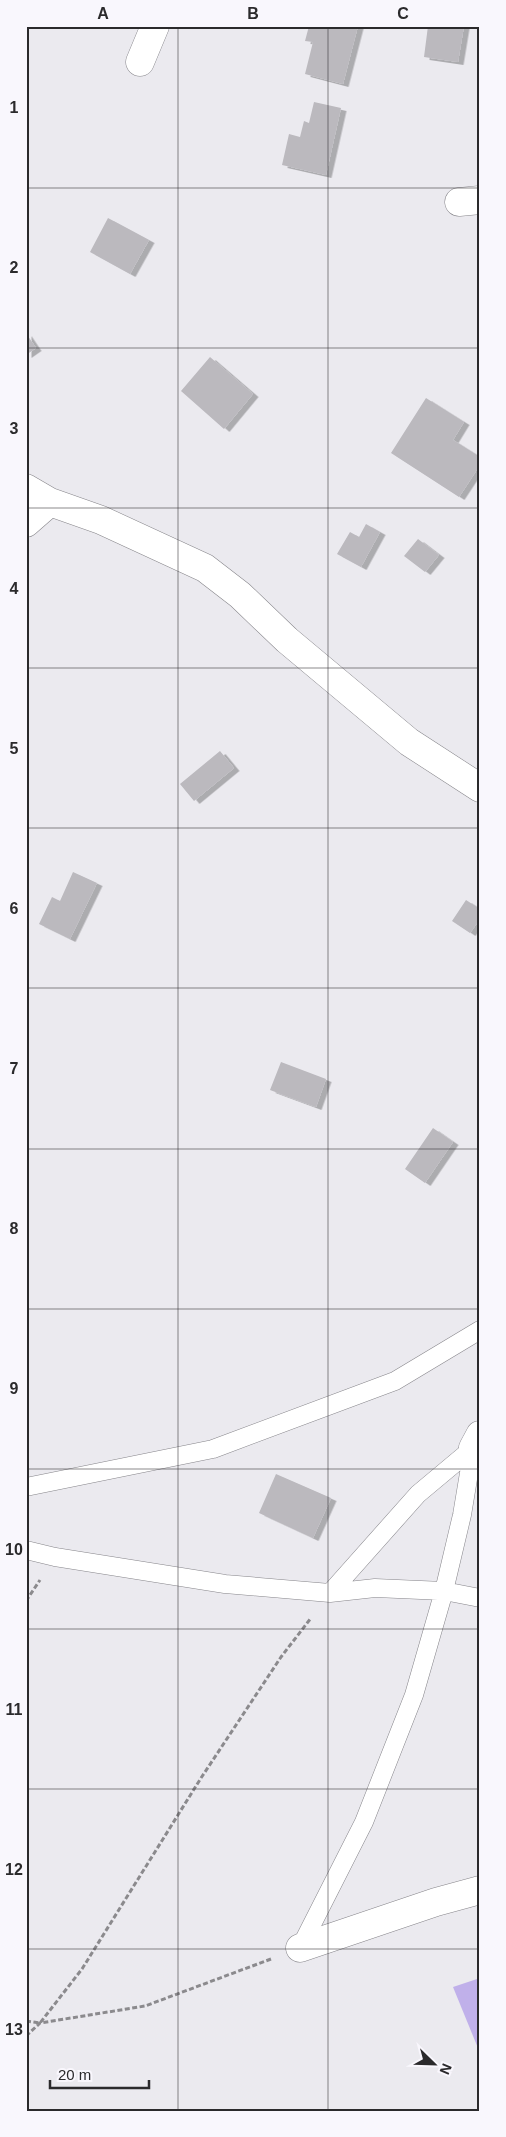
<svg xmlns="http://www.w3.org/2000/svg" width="506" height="2137" viewBox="0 0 506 2137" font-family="Helvetica,sans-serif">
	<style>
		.water { fill: #c0b0ea }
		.building { fill: #bbb9be; filter: url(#shadow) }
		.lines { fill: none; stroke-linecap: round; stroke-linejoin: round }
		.service-casing { stroke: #86858a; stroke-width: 19 }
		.minor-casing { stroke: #86858a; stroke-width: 29 }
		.path { stroke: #8b8a8d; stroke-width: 3; stroke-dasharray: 5 2.5; stroke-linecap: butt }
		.service { stroke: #fff; stroke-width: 18 }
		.minor { stroke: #fff; stroke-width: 28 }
		.grid { fill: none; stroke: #2b2a2c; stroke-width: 1; stroke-opacity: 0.55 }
		.neatline { fill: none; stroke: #2b2a2c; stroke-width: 2 }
		.grid-label { font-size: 16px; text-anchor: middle; font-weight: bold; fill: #2b2a2c }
	</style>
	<defs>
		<filter id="shadow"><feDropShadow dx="5.5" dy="3" stdDeviation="0" flood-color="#0004"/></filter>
	</defs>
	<rect width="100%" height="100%" fill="#ebeaef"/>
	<!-- water -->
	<path class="water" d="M 480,1978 L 480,2053 L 453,1987 Z"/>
	<!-- building -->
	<path class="building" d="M 309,26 L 358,26 L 343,84 L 305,74 L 313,42 L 305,41 Z
		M 428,26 L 464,26 L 458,62 L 424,57 Z
		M 314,102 L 341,108 L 326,175 L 282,165 L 289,134 L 300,137 L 304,121 L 309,123 Z
		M 108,218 L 149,240 L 130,274 L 90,252 Z
		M 26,333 L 36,348 L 26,355 Z
		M 210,357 L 253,394 L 224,429 L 181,391 Z
		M 426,398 L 464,422 L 453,440 L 480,457 L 480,465 L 459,497 L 391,453 Z
		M 366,524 L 380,532 L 361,567 L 337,554 L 350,532 L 359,537 Z
		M 418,539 L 439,555 L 425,572 L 404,556 Z
		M 220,751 L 234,768 L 194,801 L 180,784 Z
		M 73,872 L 97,883 L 70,939 L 39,924 L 52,897 L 60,901 Z
		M 466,900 L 480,909 L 480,919 L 470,933 L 452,921 Z
		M 281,1062 L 326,1079 L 316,1107 L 270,1090 Z
		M 433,1128 L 453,1142 L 425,1183 L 405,1169 Z
		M 276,1474 L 331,1498 L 313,1538 L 259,1513 Z"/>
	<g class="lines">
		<defs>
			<path id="service" d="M 26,1487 L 213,1449 L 395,1381 L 480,1330
				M 26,1550 L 55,1557 L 225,1584 L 330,1593 L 375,1588 L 444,1591 L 480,1598
				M 330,1593 L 418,1494 L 473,1448
				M 300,1948 L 364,1822 L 414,1695 L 444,1591 L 462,1515 L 473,1449"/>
			<path id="minor" d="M 140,62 L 155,26
				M 459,202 L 480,200
				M 26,488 L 50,502 L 101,520 L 205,568 L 240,595 L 287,640 L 409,742 L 480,788
				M 26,523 L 50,502
				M 480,1435 L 473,1448 L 480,1464
				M 300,1948 L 436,1902 L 480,1890"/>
		</defs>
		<!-- service casing -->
		<use href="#service" class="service-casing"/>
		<!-- minor casing -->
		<use href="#minor" class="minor-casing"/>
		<!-- path -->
		<path class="path" d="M 26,1601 L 40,1580
			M 26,2021 L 40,2023 L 82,1969 L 201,1778 L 281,1657 L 311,1618
			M 26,2036 L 40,2023 L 145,2006 L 271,1959"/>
		<!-- service -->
		<use href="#service" class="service"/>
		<!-- minor -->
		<use href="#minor" class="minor"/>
	</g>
	<!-- grid -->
	<path class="grid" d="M 178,26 L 178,2111M 328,26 L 328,2111M 26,188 L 480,188M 26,348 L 480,348M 26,508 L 480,508M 26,668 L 480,668M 26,828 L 480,828M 26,988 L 480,988M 26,1149 L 480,1149M 26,1309 L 480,1309M 26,1469 L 480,1469M 26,1629 L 480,1629M 26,1789 L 480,1789M 26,1949 L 480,1949"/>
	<!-- border -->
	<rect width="506" height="2137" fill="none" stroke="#f9f7fd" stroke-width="55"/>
	<!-- north arrow -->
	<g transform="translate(434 2064) rotate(113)" stroke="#f9f7fd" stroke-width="4" paint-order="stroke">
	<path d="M0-4L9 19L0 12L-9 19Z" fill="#2b2a2c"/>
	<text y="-8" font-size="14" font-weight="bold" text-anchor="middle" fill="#2b2a2c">N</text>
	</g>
	<!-- scale -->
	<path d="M50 2080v8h99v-8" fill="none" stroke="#2b2a2c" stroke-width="2.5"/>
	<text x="58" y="2080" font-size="15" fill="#2b2a2c" stroke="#f9f7fd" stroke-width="4" paint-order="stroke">20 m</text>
	<rect x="28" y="28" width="450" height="2082" class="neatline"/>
	<g class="grid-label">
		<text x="103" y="19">A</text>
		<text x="253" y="19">B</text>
		<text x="403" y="19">C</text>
		<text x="14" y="113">1</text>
		<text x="14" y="273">2</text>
		<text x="14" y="434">3</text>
		<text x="14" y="594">4</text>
		<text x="14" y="754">5</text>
		<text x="14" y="914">6</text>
		<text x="14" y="1074">7</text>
		<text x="14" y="1234">8</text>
		<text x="14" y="1394">9</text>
		<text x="14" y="1555">10</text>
		<text x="14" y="1715">11</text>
		<text x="14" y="1875">12</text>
		<text x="14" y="2035">13</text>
	</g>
</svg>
